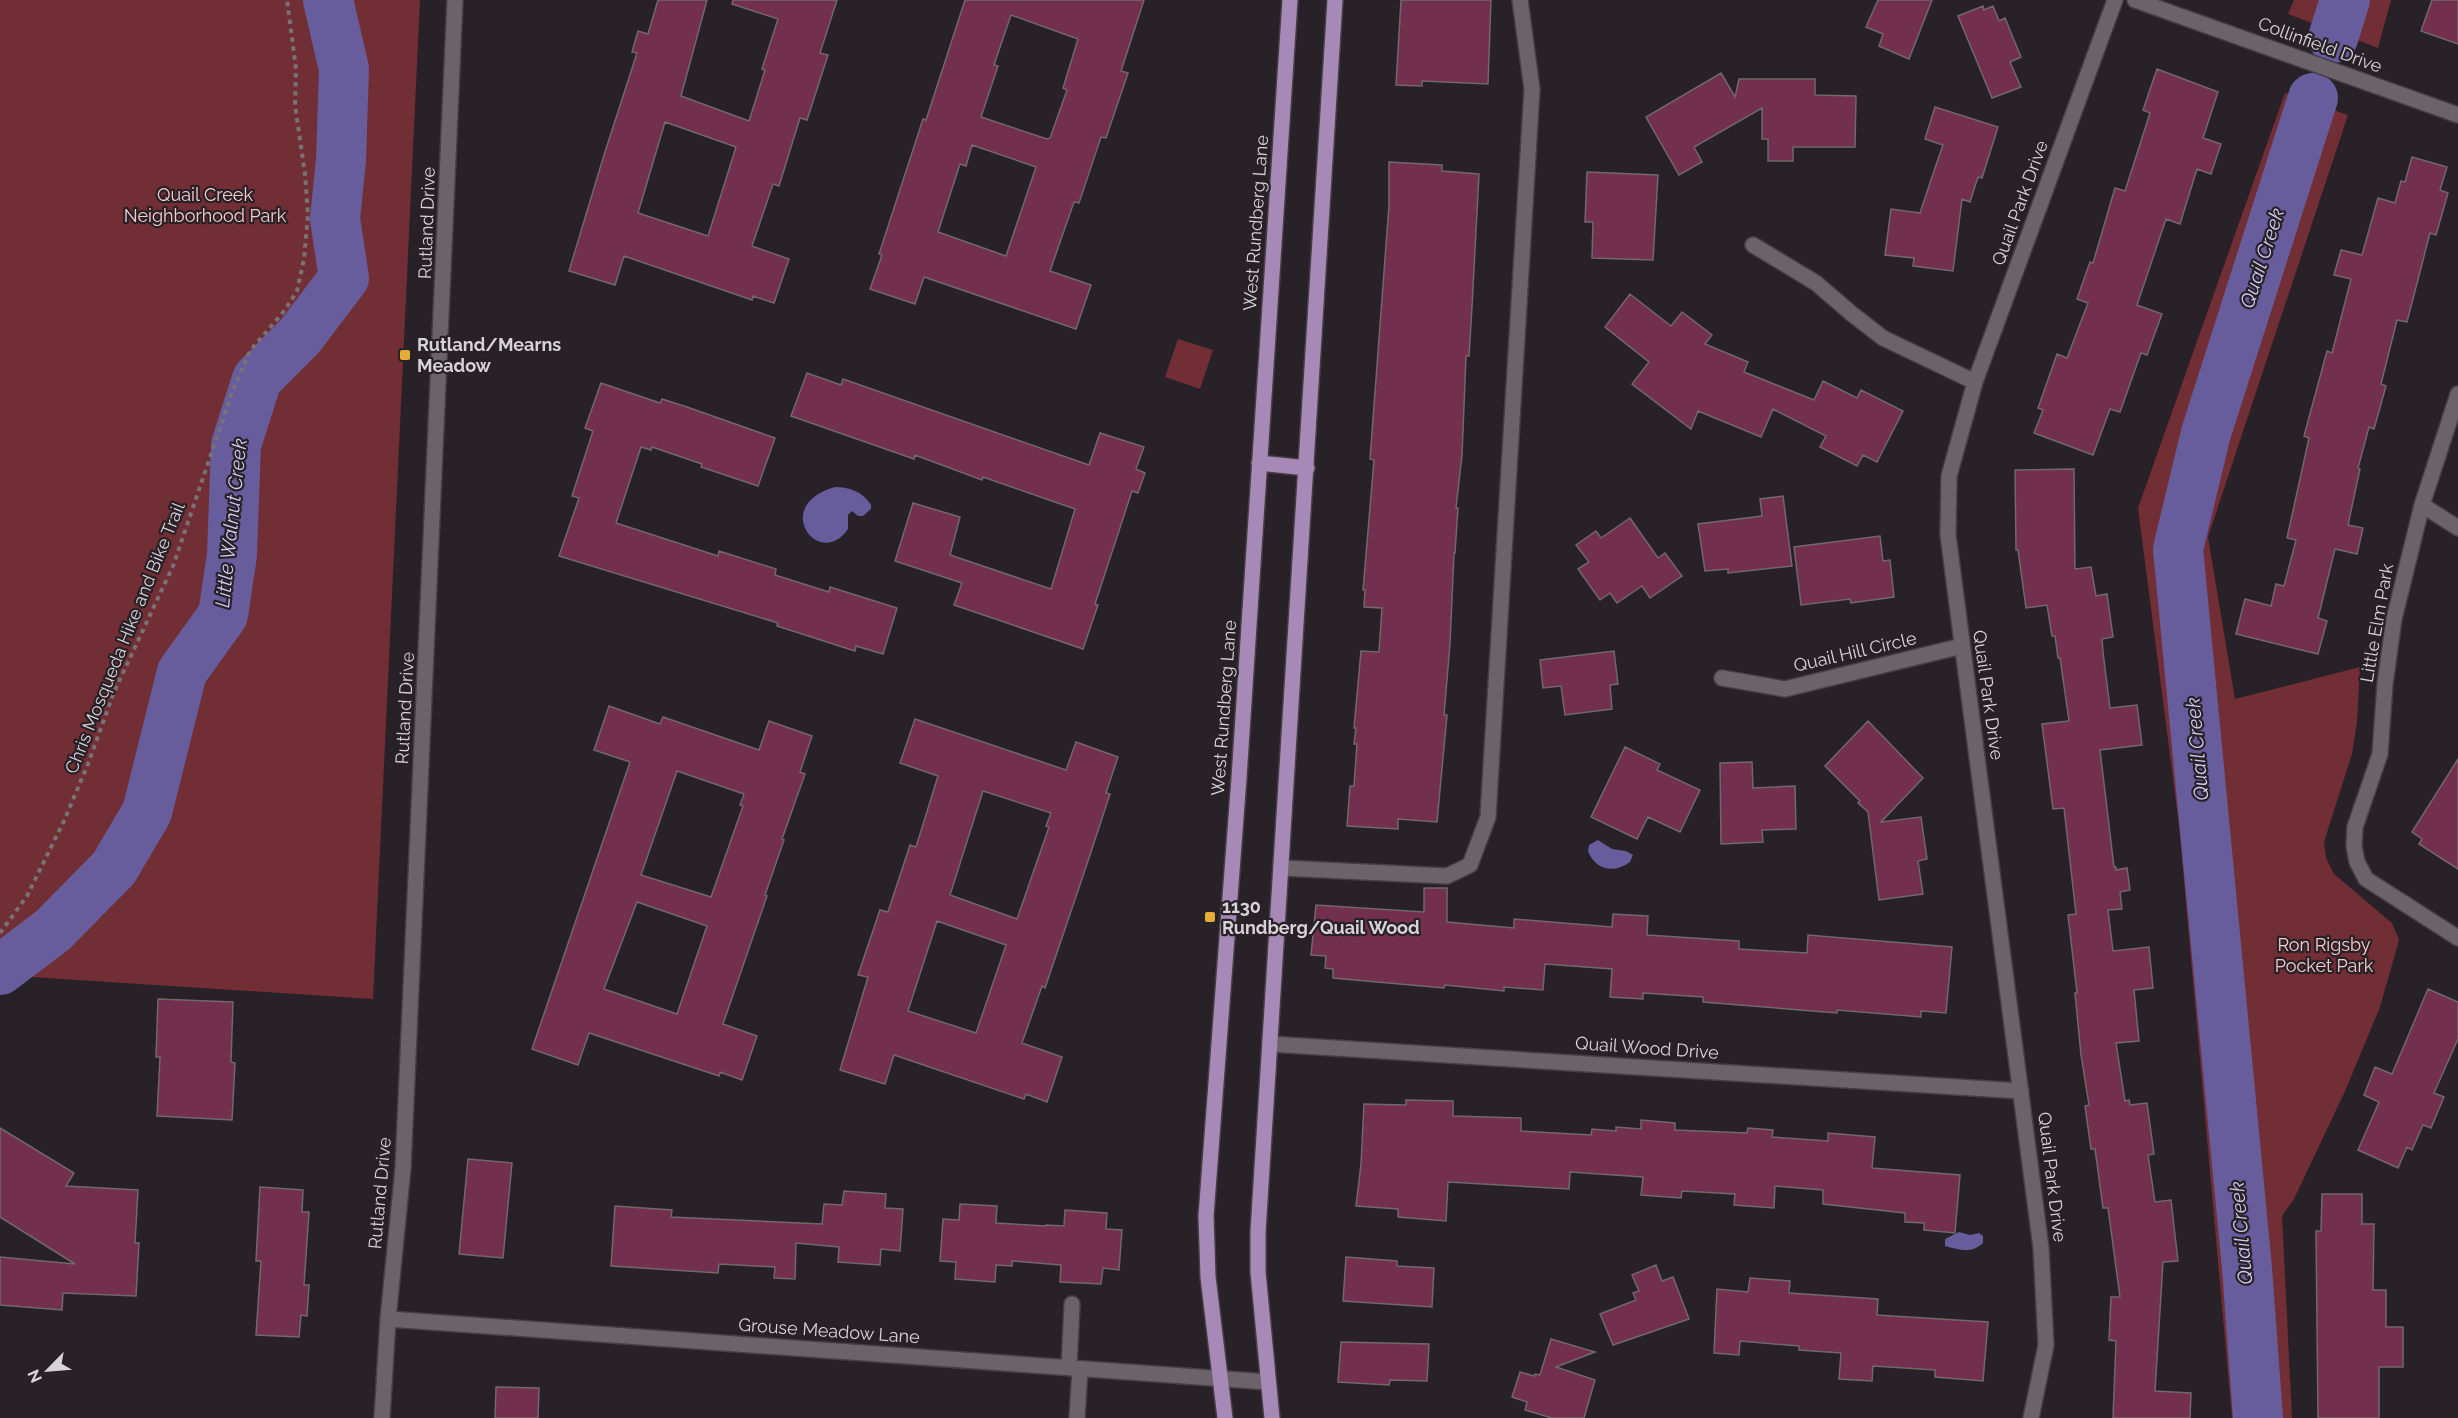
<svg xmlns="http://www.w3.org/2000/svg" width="2458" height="1418" viewBox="0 0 2458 1418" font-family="Raleway,sans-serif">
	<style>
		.green { fill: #722e35 }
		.water { fill: #675c9c }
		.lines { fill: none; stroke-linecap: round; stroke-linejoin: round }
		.river { stroke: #675c9c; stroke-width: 50 }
		.building { fill: #73304e; stroke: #72676a; stroke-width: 1.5; fill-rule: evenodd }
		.minor-casing { stroke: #453e44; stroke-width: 18 }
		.major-casing { stroke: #453e44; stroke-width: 18 }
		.path { stroke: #787277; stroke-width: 4; stroke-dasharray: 4.5 4.5; stroke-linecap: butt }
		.minor { stroke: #6c636a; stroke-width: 15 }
		.major { stroke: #a689b6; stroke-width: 15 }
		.poi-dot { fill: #e7ac37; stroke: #282127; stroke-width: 2 }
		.labels { text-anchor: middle; stroke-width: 4.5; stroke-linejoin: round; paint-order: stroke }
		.street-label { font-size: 18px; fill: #d8d3d7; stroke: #282127 }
		.park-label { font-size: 18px; fill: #f9cbcd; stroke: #282127 }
		.poi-label { font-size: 18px; font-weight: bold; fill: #d8d3d7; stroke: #282127; text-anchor: start }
		.water-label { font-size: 20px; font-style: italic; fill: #d0ccf2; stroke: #282127 }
	</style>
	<rect width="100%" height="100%" fill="#282127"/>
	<!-- green -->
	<path class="green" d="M 0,0 L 420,0 L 373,999 L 0,975 Z
		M 2294,0 L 2391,0 L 2378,48 L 2288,14 Z
		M 2285,93 L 2348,115 L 2208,537 L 2235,699 L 2360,667 L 2357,722 L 2352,754 L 2324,842 L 2326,858 L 2334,874 L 2392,923 L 2399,940 L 2380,1007 L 2346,1089 L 2294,1199 L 2282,1216 L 2292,1418 L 2232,1418 L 2179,825 L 2138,508 Z
		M 1178,339 L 1213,350 L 1200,389 L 1165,377 Z"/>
	<!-- water -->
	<path class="water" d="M 835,487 C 850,487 863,492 871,505 L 871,509 L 863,516 L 858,516 L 852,511 L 848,515 L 848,529 C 819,571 770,505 835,487 Z
		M 1598,840 L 1612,849 L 1626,851 L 1633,855 L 1630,862 C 1614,874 1595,870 1588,851 L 1589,845 Z
		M 1959,1232 L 1970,1235 L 1979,1233 L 1983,1236 L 1983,1243 C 1972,1254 1959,1250 1945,1246 L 1945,1239 Z"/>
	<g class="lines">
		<!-- river -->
		<path class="river" d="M 2333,38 L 2345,0
			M 0,970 L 53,930 L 114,868 L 147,812 L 182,672 L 223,615 L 232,555 L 236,445 L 257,379 L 300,336 L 344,278 L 335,219 L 341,160 L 344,69 L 328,0
			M 2258,1418 L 2247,1268 L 2178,549 L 2206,433 L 2313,98"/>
	</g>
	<!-- building -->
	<path class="building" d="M 658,0 L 707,0 L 681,96 L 749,121 L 765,70 L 762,69 L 778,19 L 732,4 L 733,0 L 837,0 L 820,53 L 828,55 L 807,120 L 800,118 L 779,186 L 773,184 L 752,246 L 789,259 L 774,303 L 753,296 L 752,300 L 624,256 L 615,285 L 569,271 L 604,155 L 637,53 L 632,52 L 638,31 L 648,34 ZM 665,122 L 736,147 L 708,236 L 638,213 Z
		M 965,0 L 1144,0 L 1121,71 L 1128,73 L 1106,138 L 1101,137 L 1079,203 L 1074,202 L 1050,271 L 1091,285 L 1076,329 L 924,277 L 915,304 L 870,289 L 882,255 L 879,254 L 923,119 L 926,120 ZM 1011,15 L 1078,39 L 1063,88 L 1067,90 L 1050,138 L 1047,139 L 981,117 L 998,66 L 994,65 ZM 972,145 L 1036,167 L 1006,256 L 938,232 L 960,164 L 966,166 Z
		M 1401,0 L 1491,0 L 1488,84 L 1422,81 L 1422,86 L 1396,85 Z
		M 1878,0 L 1932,0 L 1909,59 L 1879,46 L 1883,34 L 1866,27 Z
		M 2432,0 L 2458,0 L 2458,44 L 2421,31 Z
		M 1983,6 L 1984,10 L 1993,6 L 1999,21 L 2005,18 L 2021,57 L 2010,62 L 2021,87 L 1992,98 L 1958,16 Z
		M 2157,69 L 2218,92 L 2203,138 L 2221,144 L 2211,174 L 2197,169 L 2180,224 L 2166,219 L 2137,305 L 2162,314 L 2147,355 L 2141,353 L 2120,412 L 2110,409 L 2093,455 L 2034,433 L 2043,410 L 2038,408 L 2057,354 L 2067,358 L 2088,303 L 2077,299 L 2090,262 L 2093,263 L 2115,188 L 2125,191 L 2150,113 L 2143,110 Z
		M 1721,73 L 1735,97 L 1739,79 L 1815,79 L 1815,95 L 1856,96 L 1855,147 L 1793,147 L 1793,161 L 1768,161 L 1768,139 L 1762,139 L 1762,108 L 1694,147 L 1702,162 L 1679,175 L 1646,117 Z
		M 1935,107 L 1998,127 L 1982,178 L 1978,177 L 1970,202 L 1962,199 L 1953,271 L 1913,266 L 1914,258 L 1885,255 L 1891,209 L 1920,213 L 1935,168 L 1943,145 L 1925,139 Z
		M 2412,157 L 2447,167 L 2440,190 L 2448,193 L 2436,235 L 2430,233 L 2407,322 L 2397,320 L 2381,384 L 2386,386 L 2374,429 L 2369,427 L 2358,468 L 2360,469 L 2348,525 L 2363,528 L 2357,554 L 2335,549 L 2318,618 L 2327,621 L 2318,654 L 2236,634 L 2245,599 L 2271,606 L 2276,584 L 2284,586 L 2296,540 L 2287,538 L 2309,438 L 2304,436 L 2327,351 L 2332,353 L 2351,279 L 2334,275 L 2341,250 L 2362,255 L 2378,198 L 2395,203 L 2401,181 L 2405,182 Z
		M 1389,162 L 1442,165 L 1442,171 L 1479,174 L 1472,307 L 1469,356 L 1466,356 L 1462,455 L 1456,508 L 1458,508 L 1455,553 L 1454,553 L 1450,644 L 1444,715 L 1447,715 L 1437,822 L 1398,819 L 1398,829 L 1347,826 L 1350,786 L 1354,786 L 1357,744 L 1354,744 L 1356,728 L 1354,728 L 1361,651 L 1379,652 L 1382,608 L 1364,607 L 1365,590 L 1363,590 L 1374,460 L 1370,459 L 1389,205 Z
		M 1587,172 L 1658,175 L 1653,260 L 1592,258 L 1593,222 L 1585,222 Z
		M 1630,294 L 1671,326 L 1682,312 L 1712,335 L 1705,344 L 1748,362 L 1744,372 L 1814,400 L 1823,381 L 1857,398 L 1861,390 L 1903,411 L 1877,462 L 1863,455 L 1857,466 L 1820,447 L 1826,436 L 1773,409 L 1761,437 L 1698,411 L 1691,429 L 1632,384 L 1649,362 L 1605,327 Z
		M 807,373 L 841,385 L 843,379 L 1089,465 L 1100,433 L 1144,447 L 1136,469 L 1145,473 L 1138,493 L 1132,491 L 1095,604 L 1098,605 L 1083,649 L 954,605 L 962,583 L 895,561 L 913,503 L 960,517 L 950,555 L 1051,589 L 1075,509 L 983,477 L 982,480 L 915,455 L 914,459 L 791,416 Z
		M 601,383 L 660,403 L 662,399 L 687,407 L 775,438 L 758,486 L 701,467 L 702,464 L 652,447 L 651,450 L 641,447 L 616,523 L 718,556 L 719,551 L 776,569 L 775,575 L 829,592 L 830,587 L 897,608 L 883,654 L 856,646 L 855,651 L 777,626 L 778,623 L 559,556 L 579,498 L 572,496 L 593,431 L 585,428 Z
		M 2074,469 L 2075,569 L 2091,567 L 2096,596 L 2107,594 L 2113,637 L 2102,639 L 2103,652 L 2110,708 L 2137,705 L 2142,745 L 2100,750 L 2114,867 L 2116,867 L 2116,870 L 2127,868 L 2130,890 L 2120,892 L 2122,909 L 2108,910 L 2113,951 L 2149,947 L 2153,988 L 2134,990 L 2139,1041 L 2116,1043 L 2125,1101 L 2129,1100 L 2130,1105 L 2147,1103 L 2154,1154 L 2148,1155 L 2155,1202 L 2171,1200 L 2178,1261 L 2163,1262 L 2155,1391 L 2191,1393 L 2190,1418 L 2113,1418 L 2116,1341 L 2109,1340 L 2111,1297 L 2120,1297 L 2108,1208 L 2103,1208 L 2095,1149 L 2091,1149 L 2085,1106 L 2089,1105 L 2081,1055 L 2075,993 L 2077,993 L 2068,915 L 2076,914 L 2064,808 L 2053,809 L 2042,724 L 2069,721 L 2060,658 L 2058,658 L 2055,636 L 2052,636 L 2047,605 L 2026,608 L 2018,550 L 2016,550 L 2015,470 Z
		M 1783,496 L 1792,566 L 1728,573 L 1728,569 L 1705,571 L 1698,524 L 1762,516 L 1760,499 Z
		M 1630,518 L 1658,558 L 1665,553 L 1682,576 L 1650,598 L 1642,586 L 1617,603 L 1610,593 L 1600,600 L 1578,569 L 1589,562 L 1576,545 L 1596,531 L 1601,538 Z
		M 1880,536 L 1883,561 L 1890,560 L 1894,597 L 1851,603 L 1850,599 L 1801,605 L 1794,547 Z
		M 1614,651 L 1618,684 L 1610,685 L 1612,709 L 1565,715 L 1561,686 L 1543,688 L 1540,660 Z
		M 609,706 L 660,724 L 663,717 L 759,750 L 769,721 L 812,736 L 800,772 L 805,774 L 782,839 L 784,840 L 765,895 L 767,896 L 723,1024 L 757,1036 L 742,1080 L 720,1072 L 719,1076 L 589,1033 L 578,1065 L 532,1049 L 630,762 L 594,750 ZM 677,771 L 744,794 L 740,805 L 743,806 L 711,897 L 641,875 ZM 637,902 L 707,926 L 677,1014 L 604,989 Z
		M 915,719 L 1066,770 L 1076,742 L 1118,757 L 1106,793 L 1110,794 L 1088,861 L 1045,988 L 1042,986 L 1022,1043 L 1062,1057 L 1047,1102 L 1026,1094 L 1024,1099 L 894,1055 L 885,1084 L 840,1070 L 868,977 L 858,975 L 880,910 L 888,912 L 910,845 L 916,847 L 938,776 L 900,763 ZM 983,791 L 1051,813 L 1046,826 L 1049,827 L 1017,919 L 950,895 ZM 937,921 L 1006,945 L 976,1033 L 908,1011 Z
		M 1868,721 L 1923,778 L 1881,822 L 1921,817 L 1927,859 L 1918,861 L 1923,894 L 1879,900 L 1868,812 L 1858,803 L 1860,801 L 1825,766 Z
		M 1625,747 L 1660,764 L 1657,770 L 1700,790 L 1680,832 L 1648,817 L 1637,839 L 1591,817 Z
		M 2458,759 L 2458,869 L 2419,844 L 2422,839 L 2412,832 Z
		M 1752,762 L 1753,788 L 1795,786 L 1796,829 L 1762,830 L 1763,842 L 1721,844 L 1720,763 Z
		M 1424,888 L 1447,888 L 1447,922 L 1514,928 L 1514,919 L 1612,927 L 1613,914 L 1648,916 L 1647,935 L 1739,941 L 1739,949 L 1807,953 L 1808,935 L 1952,947 L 1946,1013 L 1921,1011 L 1921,1017 L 1837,1010 L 1837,1013 L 1703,1002 L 1703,997 L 1643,993 L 1643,999 L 1610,997 L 1612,969 L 1545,964 L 1543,990 L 1504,987 L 1504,991 L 1445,985 L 1444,988 L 1333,978 L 1333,969 L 1325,968 L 1326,956 L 1311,955 L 1316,905 L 1424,912 Z
		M 2428,989 L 2458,1002 L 2458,1039 L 2434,1093 L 2444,1097 L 2431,1128 L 2423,1125 L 2412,1150 L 2407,1147 L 2398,1168 L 2358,1150 L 2379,1102 L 2364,1095 L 2375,1067 L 2392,1074 Z
		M 158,999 L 233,1002 L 231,1062 L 235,1063 L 232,1120 L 157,1116 L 160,1057 L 156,1057 Z
		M 1406,1100 L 1453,1101 L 1453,1116 L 1521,1118 L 1521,1131 L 1591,1135 L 1592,1129 L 1616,1131 L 1616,1127 L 1641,1129 L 1641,1120 L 1675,1123 L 1675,1130 L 1747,1133 L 1748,1128 L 1773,1130 L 1772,1137 L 1828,1141 L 1828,1133 L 1875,1137 L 1872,1168 L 1960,1175 L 1955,1233 L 1924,1230 L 1924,1223 L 1905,1222 L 1905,1213 L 1823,1204 L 1823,1190 L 1775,1186 L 1774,1208 L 1734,1205 L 1735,1194 L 1682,1191 L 1681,1198 L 1641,1195 L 1643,1177 L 1570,1172 L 1569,1189 L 1448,1182 L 1446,1221 L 1398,1217 L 1398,1209 L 1356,1206 L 1361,1164 L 1364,1104 L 1406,1105 Z
		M 0,1128 L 74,1173 L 66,1186 L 138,1190 L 135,1243 L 139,1243 L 136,1296 L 63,1293 L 62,1310 L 0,1305 L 0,1257 L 75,1264 L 0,1217 Z
		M 468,1159 L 512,1163 L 503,1258 L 459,1254 Z
		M 260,1187 L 303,1190 L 302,1212 L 309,1212 L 304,1285 L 309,1285 L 307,1316 L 301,1315 L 299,1337 L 256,1335 L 261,1261 L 256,1261 Z
		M 844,1191 L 886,1194 L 885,1208 L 903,1209 L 900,1251 L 881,1249 L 880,1265 L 838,1262 L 839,1247 L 796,1243 L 795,1279 L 774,1278 L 775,1267 L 719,1264 L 718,1273 L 611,1266 L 615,1206 L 672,1210 L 671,1217 L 822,1224 L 824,1204 L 842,1205 Z
		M 2322,1194 L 2362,1194 L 2362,1224 L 2374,1224 L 2373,1290 L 2386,1290 L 2386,1327 L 2403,1327 L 2403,1367 L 2379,1367 L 2379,1418 L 2318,1418 L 2316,1231 L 2321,1231 Z
		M 960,1204 L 997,1206 L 996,1223 L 1046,1226 L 1046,1225 L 1064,1226 L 1065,1210 L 1107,1213 L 1106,1229 L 1122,1230 L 1119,1270 L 1103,1268 L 1101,1284 L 1060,1282 L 1061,1265 L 1012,1261 L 1012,1266 L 996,1265 L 995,1282 L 955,1279 L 956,1262 L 940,1261 L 943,1219 L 959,1220 Z
		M 1346,1257 L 1397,1261 L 1397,1266 L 1434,1268 L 1432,1307 L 1343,1301 Z
		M 1656,1265 L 1662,1281 L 1673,1277 L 1689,1319 L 1613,1345 L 1600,1314 L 1636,1300 L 1633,1293 L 1639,1291 L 1632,1275 Z
		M 1750,1278 L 1790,1281 L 1789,1293 L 1878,1299 L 1877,1315 L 1988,1322 L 1983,1381 L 1935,1377 L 1935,1370 L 1873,1366 L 1872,1381 L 1839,1379 L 1841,1353 L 1799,1350 L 1799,1346 L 1740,1341 L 1739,1355 L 1714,1353 L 1717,1289 L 1748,1292 Z
		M 1551,1339 L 1595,1352 L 1556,1367 L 1595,1380 L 1584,1418 L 1552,1418 L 1525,1410 L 1527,1402 L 1512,1397 L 1520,1372 L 1534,1376 L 1535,1374 L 1540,1375 Z
		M 1341,1342 L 1429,1344 L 1427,1381 L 1390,1380 L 1389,1385 L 1338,1382 Z
		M 496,1387 L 539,1388 L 538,1418 L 495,1418 Z"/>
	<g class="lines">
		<defs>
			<path id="minor" d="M 2135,0 L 2458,115
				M 1753,245 L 1816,283 L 1852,314 L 1883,338 L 1975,382
				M 2458,394 L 2422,505 L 2394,619 L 2385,684 L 2380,754 L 2355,827 L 2354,846 L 2357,862 L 2366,879 L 2458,938
				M 2422,505 L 2458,528
				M 1722,678 L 1785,689 L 1962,646
				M 1282,868 L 1447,876 L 1470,865 L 1488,817 L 1532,89 L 1520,0
				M 1270,1044 L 2021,1091
				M 388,1319 L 1268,1382
				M 1069,1368 L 1072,1304
				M 382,1418 L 388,1319 L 403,1168 L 455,0
				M 1077,1418 L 1080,1369
				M 2031,1418 L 2046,1345 L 2041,1248 L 1948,535 L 1949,476 L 1975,382 L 2115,0"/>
			<path id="major" d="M 1259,463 L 1307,468
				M 1225,1418 L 1208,1277 L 1206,1216 L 1239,778 L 1290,0
				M 1272,1418 L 1258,1272 L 1258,1232 L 1335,0"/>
		</defs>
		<!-- minor casing -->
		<use href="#minor" class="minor-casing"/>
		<!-- major casing -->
		<use href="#major" class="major-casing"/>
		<!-- path -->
		<path class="path" d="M 0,933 L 27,896 L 64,821 L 88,764 L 114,692 L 173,566 L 233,390 L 250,351 L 285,310 L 297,291 L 304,259 L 308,215 L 305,174 L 295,105 L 296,69 L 287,0"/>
		<!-- minor -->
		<use href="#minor" class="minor"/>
		<!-- major -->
		<use href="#major" class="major"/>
	</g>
	<!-- markers -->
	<g class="poi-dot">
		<rect x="399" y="349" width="12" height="12" rx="3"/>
		<rect x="1204" y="911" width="12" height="12" rx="3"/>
	</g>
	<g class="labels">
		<!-- street labels -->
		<g class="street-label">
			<text transform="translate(2320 45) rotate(20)" y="6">Collinfield Drive</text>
			<text transform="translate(2020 203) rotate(-70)" y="6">Quail Park Drive</text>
			<text transform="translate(427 223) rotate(-88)" y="6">Rutland Drive</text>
			<text transform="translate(1256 223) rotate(-86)" y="6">West Rundberg Lane</text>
			<text transform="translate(2377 623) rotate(-80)" y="6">Little Elm Park</text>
			<text transform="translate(125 638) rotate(-68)" y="6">Chris Mosqueda Hike and Bike Trail</text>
			<text transform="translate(1855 652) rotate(-13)" y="6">Quail Hill Circle</text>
			<text transform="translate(1988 695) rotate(82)" y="6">Quail Park Drive</text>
			<text transform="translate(405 708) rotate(-87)" y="6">Rutland Drive</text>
			<text transform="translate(1224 708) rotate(-86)" y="6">West Rundberg Lane</text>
			<text transform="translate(1647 1048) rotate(4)" y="6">Quail Wood Drive</text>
			<text transform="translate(2052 1177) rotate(83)" y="6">Quail Park Drive</text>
			<text transform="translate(380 1193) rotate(-85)" y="6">Rutland Drive</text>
			<text transform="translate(829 1331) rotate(4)" y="6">Grouse Meadow Lane</text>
		</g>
		<!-- park labels -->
		<g class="park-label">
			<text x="205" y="201">Quail Creek<tspan x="205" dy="21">Neighborhood Park</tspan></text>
			<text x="2324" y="951">Ron Rigsby<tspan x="2324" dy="21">Pocket Park</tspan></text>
		</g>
		<!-- poi labels -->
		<g class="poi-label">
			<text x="417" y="351">Rutland/Mearns<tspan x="417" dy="21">Meadow</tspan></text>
			<text x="1222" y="913">1130<tspan x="1222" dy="21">Rundberg/Quail Wood</tspan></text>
		</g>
		<!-- water labels -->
		<g class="water-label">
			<text transform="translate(2262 258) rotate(-72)" y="7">Quail Creek</text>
			<text transform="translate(231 523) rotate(-84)" y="7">Little Walnut Creek</text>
			<text transform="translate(2197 749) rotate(-95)" y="7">Quail Creek</text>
			<text transform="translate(2241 1233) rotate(-95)" y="7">Quail Creek</text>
		</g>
	</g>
	<!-- north arrow -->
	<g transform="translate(48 1370) rotate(245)" stroke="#282127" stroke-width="4.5" paint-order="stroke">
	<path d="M0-4.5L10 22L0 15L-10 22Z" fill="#d8d3d7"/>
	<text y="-9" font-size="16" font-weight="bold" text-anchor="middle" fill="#d8d3d7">N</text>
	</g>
</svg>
